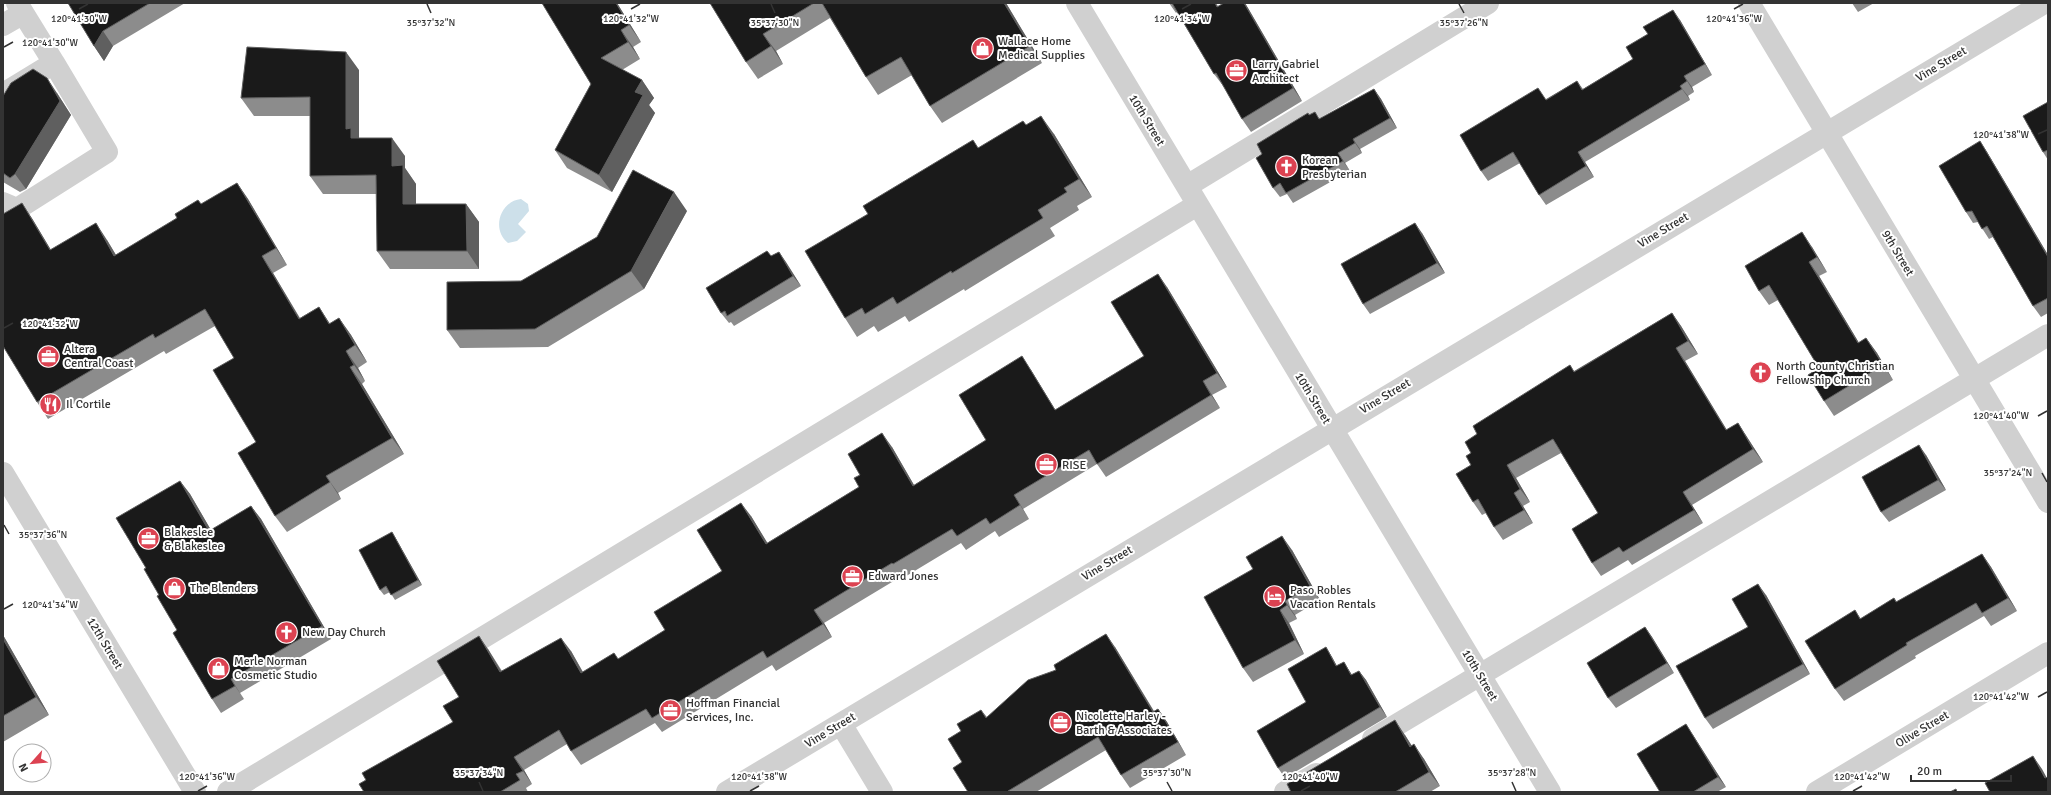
<svg xmlns="http://www.w3.org/2000/svg" width="2051" height="795" viewBox="0 0 2051 795" font-family="Signika,sans-serif">
	<style>
		.water { fill: #cde0ea }
		.lines { fill: none; stroke-linecap: round; stroke-linejoin: round }
		.minor { stroke: #d0d0d0; stroke-width: 22 }
		.wall { fill: #8c8c8c }
		.shaded-wall { fill: #5f5f5f }
		.building { fill: #1a1a1a; stroke: #5f5f5f }
		.ticks { fill: none; stroke: #333; stroke-width: 1.5 }
		.labels { text-anchor: middle; stroke-width: 4; stroke-linejoin: round; paint-order: stroke }
		.poi-label { font-size: 12px; fill: #333; stroke: #fff; text-anchor: start }
		.street-label { font-size: 12px; fill: #333; stroke: #fff }
		.ticks-label { font-size: 10px; text-anchor: middle; fill: #333; stroke: #fff; stroke-width: 4; stroke-linejoin: round; paint-order: stroke }
	</style>
	<rect width="100%" height="100%" fill="#fff"/>
	<!-- water -->
	<path class="water" d="M 521,199 L 528,204 L 529,211 L 518,224 L 526,232 L 517,241 L 508,243 C 491,230 500,201 521,199 Z"/>
	<g class="lines">
		<!-- minor -->
		<path class="minor" d="M 1077,3 L 1550,792
			M 1749,3 L 2048,502
			M 3,25 L 22,14
			M 3,94 L 54,63 L 17,3
			M 1187,186 L 1488,3
			M 3,203 L 17,209 L 107,152 L 54,63
			M 3,473 L 195,792
			M 841,724 L 882,792
			M 1373,739 L 2048,335
			M 228,792 L 1197,205
			M 727,792 L 2044,3
			M 1285,792 L 1316,774
			M 1817,792 L 2048,653"/>
	</g>
	<!-- wall -->
	<path class="wall" d="M 68,3 L 185,3 L 113,46 L 104,61 L 94,46 Z
		M 542,3 L 617,3 L 641,42 L 633,47 L 640,59 L 622,70 L 642,80 L 654,98 L 649,105 L 655,113 L 612,192 L 567,168 L 555,150 L 591,84 Z
		M 710,3 L 1006,3 L 1042,63 L 942,123 L 930,106 L 912,75 L 878,95 L 866,77 L 830,18 L 776,51 L 783,64 L 758,79 L 746,62 Z
		M 1169,3 L 1216,3 L 1218,6 L 1224,3 L 1245,3 L 1302,101 L 1251,132 L 1242,119 L 1224,87 L 1214,74 L 1177,12 L 1176,13 Z
		M 1852,3 L 1874,3 L 1858,12 Z
		M 1680,20 L 1712,75 L 1692,87 L 1694,92 L 1688,96 L 1690,100 L 1585,162 L 1594,177 L 1546,205 L 1539,195 L 1520,163 L 1488,181 L 1481,171 L 1546,99 L 1577,81 L 1583,89 L 1633,59 Z
		M 359,70 L 359,138 L 405,156 L 405,168 L 416,184 L 416,204 L 466,204 L 479,222 L 479,269 L 390,269 L 377,251 L 377,194 L 323,194 L 310,176 L 310,116 L 254,116 L 241,98 Z
		M 1374,89 L 1381,99 L 1397,128 L 1360,149 L 1362,153 L 1345,163 L 1350,171 L 1293,203 L 1287,194 L 1280,197 L 1273,188 L 1262,154 L 1315,112 L 1319,119 Z
		M 57,93 L 71,115 L 26,189 L 20,192 L 3,182 L 3,96 Z
		M 2048,102 L 2048,160 L 2043,152 Z
		M 1026,125 L 1054,134 L 1092,197 L 1077,206 L 1079,210 L 1050,228 L 1055,236 L 965,291 L 964,289 L 909,322 L 905,316 L 878,332 L 874,326 L 857,337 L 845,318 L 868,214 L 978,148 Z
		M 1980,141 L 1987,152 L 2048,255 L 2048,313 L 2041,317 L 2033,306 L 1993,237 L 1989,239 L 1978,222 L 1973,223 L 1966,212 Z
		M 237,183 L 248,199 L 287,265 L 273,273 L 300,318 L 319,307 L 330,324 L 339,318 L 351,335 L 367,362 L 358,368 L 365,381 L 362,384 L 404,454 L 338,493 L 341,499 L 287,532 L 275,516 L 234,358 L 215,326 L 166,354 L 164,351 L 48,419 L 37,402 L 4,338 L 22,203 L 33,220 L 51,250 L 107,240 L 116,255 Z
		M 687,211 L 644,289 L 548,347 L 460,348 L 447,330 L 521,281 Z
		M 1422,233 L 1445,273 L 1370,314 L 1363,304 Z
		M 1812,247 L 1827,272 L 1819,276 L 1859,343 L 1866,338 L 1877,353 L 1893,380 L 1834,416 L 1824,401 L 1819,368 L 1778,300 L 1769,305 L 1759,291 Z
		M 767,251 L 771,256 L 779,252 L 801,286 L 734,326 L 731,322 L 729,323 L 721,313 Z
		M 1167,287 L 1227,387 L 1212,395 L 1220,408 L 1106,477 L 1097,464 L 1023,509 L 1029,519 L 999,537 L 995,531 L 966,550 L 961,543 L 903,578 L 902,576 L 824,623 L 832,637 L 776,671 L 772,665 L 662,732 L 655,723 L 581,765 L 571,751 L 567,744 L 524,770 L 532,784 L 526,788 L 528,792 L 364,792 L 366,780 L 453,722 L 459,697 L 488,649 L 502,671 L 571,651 L 583,672 L 614,653 L 618,659 L 665,630 L 722,571 L 751,516 L 767,543 L 859,487 L 860,475 L 892,447 L 914,485 L 986,440 L 1031,370 L 1055,410 L 1144,356 Z
		M 1672,313 L 1681,326 L 1698,354 L 1685,361 L 1727,430 L 1738,423 L 1747,437 L 1763,462 L 1692,505 L 1703,523 L 1632,565 L 1628,560 L 1601,576 L 1592,563 L 1598,513 L 1561,453 L 1516,478 L 1530,502 L 1523,506 L 1533,523 L 1503,540 L 1494,527 L 1486,513 L 1482,515 L 1473,502 L 1471,453 L 1477,434 L 1570,365 L 1574,371 Z
		M 1926,455 L 1946,490 L 1889,522 L 1881,512 Z
		M 180,481 L 190,494 L 211,530 L 251,506 L 261,519 L 331,639 L 240,693 L 244,699 L 221,713 L 212,699 L 146,568 Z
		M 392,532 L 395,537 L 422,585 L 395,600 L 390,592 L 384,595 L 380,590 Z
		M 1292,550 L 1320,600 L 1295,615 L 1297,619 L 1289,623 L 1304,654 L 1253,682 L 1243,668 Z
		M 1982,554 L 1991,567 L 2017,611 L 1991,626 L 1984,616 L 1915,656 L 1916,658 L 1844,701 L 1835,689 L 1855,610 L 1861,619 L 1894,598 L 1897,602 Z
		M 1766,595 L 1810,674 L 1713,729 L 1705,718 L 1748,627 Z
		M 1645,627 L 1652,637 L 1674,673 L 1616,708 L 1608,698 Z
		M 3,635 L 49,715 L 3,742 Z
		M 1115,647 L 1154,711 L 1158,709 L 1167,722 L 1186,755 L 1130,788 L 1121,775 L 1106,750 L 1036,792 L 968,792 L 962,762 L 961,731 L 981,710 L 987,717 Z
		M 1326,647 L 1332,657 L 1337,666 L 1344,662 L 1352,675 L 1359,671 L 1366,680 L 1387,717 L 1285,778 L 1278,768 L 1306,702 Z
		M 1405,735 L 1412,746 L 1424,759 L 1440,786 L 1430,792 L 1291,792 Z
		M 1693,735 L 1726,787 L 1717,792 L 1660,792 Z"/>
	<!-- shaded-wall -->
	<path class="shaded-wall" d="M 616,3 L 617,3 L 641,42 L 629,25 Z
		M 1004,3 L 1006,3 L 1042,63 L 1030,46 Z
		M 1244,3 L 1245,3 L 1248,8 L 1302,101 L 1293,88 Z
		M 1673,10 L 1680,20 L 1712,75 L 1705,64 Z
		M 621,30 L 633,47 L 640,59 L 628,42 Z
		M 103,31 L 113,46 L 104,61 L 94,46 Z
		M 763,34 L 776,51 L 783,64 Z
		M 346,52 L 359,70 L 359,140 L 351,138 L 346,129 Z
		M 1684,76 L 1692,87 L 1694,92 L 1687,81 Z
		M 47,78 L 57,93 L 71,115 L 26,189 L 15,174 Z
		M 642,80 L 654,98 L 649,105 L 655,113 L 612,192 L 599,175 L 635,92 Z
		M 1680,86 L 1688,96 L 1690,100 L 1682,89 Z
		M 1374,89 L 1381,99 L 1397,128 L 1390,118 Z
		M 1041,116 L 1054,134 L 1092,197 L 1079,179 Z
		M 392,138 L 405,156 L 405,168 L 416,184 L 416,222 L 403,204 L 392,166 Z
		M 1353,139 L 1360,149 L 1362,153 L 1355,143 Z
		M 1980,141 L 1987,152 L 2048,255 L 2048,257 Z
		M 1578,152 L 1585,162 L 1594,177 L 1586,166 Z
		M 1338,153 L 1345,163 L 1350,171 L 1343,161 Z
		M 237,183 L 248,199 L 287,265 L 276,248 Z
		M 674,192 L 687,211 L 644,289 L 631,271 Z
		M 22,203 L 33,220 L 61,267 L 50,250 Z
		M 466,204 L 479,222 L 479,269 L 467,251 Z
		M 96,223 L 107,240 L 126,272 L 114,256 Z
		M 1415,223 L 1422,233 L 1445,273 L 1437,263 Z
		M 1802,232 L 1812,247 L 1827,272 L 1817,257 Z
		M 779,252 L 786,262 L 801,286 L 793,276 Z
		M 262,256 L 273,273 L 310,336 L 299,319 Z
		M 1809,262 L 1819,276 L 1868,358 L 1858,343 Z
		M 1158,274 L 1167,287 L 1227,387 L 1217,373 Z
		M 319,307 L 330,324 L 329,324 Z
		M 1672,313 L 1681,326 L 1698,354 L 1688,341 Z
		M 339,318 L 351,335 L 367,362 L 355,345 Z
		M 1866,338 L 1877,353 L 1893,380 L 1883,365 Z
		M 1676,348 L 1685,361 L 1735,444 L 1726,430 Z
		M 346,351 L 358,368 L 365,381 L 354,365 Z
		M 1022,356 L 1031,370 L 1064,424 L 1055,410 Z
		M 350,367 L 362,384 L 404,454 L 392,438 Z
		M 1203,381 L 1212,395 L 1220,408 L 1211,395 Z
		M 1738,423 L 1747,437 L 1763,462 L 1753,449 Z
		M 882,433 L 892,447 L 922,499 L 913,486 Z
		M 1919,445 L 1926,455 L 1946,490 L 1938,480 Z
		M 1507,465 L 1516,478 L 1530,502 L 1520,489 Z
		M 326,476 L 338,493 L 341,499 L 330,482 Z
		M 180,481 L 190,494 L 219,544 L 209,531 Z
		M 1683,492 L 1692,505 L 1703,523 L 1694,510 Z
		M 1514,493 L 1523,506 L 1533,523 L 1524,510 Z
		M 1014,495 L 1023,509 L 1029,519 L 1020,505 Z
		M 741,503 L 751,516 L 776,557 L 766,544 Z
		M 251,506 L 261,519 L 331,639 L 322,626 Z
		M 392,532 L 395,537 L 422,585 L 418,580 Z
		M 1282,536 L 1292,550 L 1320,600 L 1310,586 Z
		M 1982,554 L 1991,567 L 2017,611 L 2008,598 Z
		M 1758,584 L 1766,595 L 1810,674 L 1803,664 Z
		M 1285,601 L 1295,615 L 1297,619 L 1287,605 Z
		M 814,610 L 824,623 L 832,637 L 823,624 Z
		M 1280,610 L 1289,623 L 1304,654 L 1295,640 Z
		M 1645,627 L 1652,637 L 1674,673 L 1667,663 Z
		M 1106,634 L 1115,647 L 1162,725 L 1153,712 Z
		M 3,635 L 49,715 L 36,697 L 3,639 Z
		M 479,636 L 488,649 L 510,686 L 500,672 Z
		M 561,638 L 571,651 L 591,687 L 581,673 Z
		M 1326,647 L 1332,657 L 1342,676 L 1336,666 Z
		M 1344,662 L 1350,672 L 1358,685 L 1351,675 Z
		M 1359,671 L 1366,680 L 1387,717 L 1380,707 Z
		M 231,679 L 240,693 L 244,699 L 235,686 Z
		M 1158,709 L 1167,722 L 1186,755 L 1178,742 Z
		M 1395,720 L 1405,735 L 1421,761 L 1410,747 Z
		M 1686,724 L 1693,735 L 1726,787 L 1718,777 Z
		M 1414,744 L 1424,759 L 1440,786 L 1429,772 Z
		M 2033,756 L 2042,769 L 2048,780 L 2045,778 Z
		M 514,757 L 524,770 L 532,784 L 523,771 Z"/>
	<!-- building -->
	<path class="building" d="M 68,3 L 150,3 L 103,31 L 94,46 Z
		M 542,3 L 616,3 L 629,25 L 621,30 L 628,42 L 601,58 L 642,80 L 635,92 L 643,95 L 599,175 L 555,150 L 591,84 Z
		M 710,3 L 814,3 L 763,34 L 771,46 L 746,62 Z
		M 822,3 L 1004,3 L 1030,46 L 930,106 L 901,57 L 866,77 Z
		M 1172,3 L 1215,3 L 1217,7 L 1224,3 L 1244,3 L 1293,88 L 1242,119 L 1216,73 L 1214,74 Z
		M 1673,10 L 1705,64 L 1684,76 L 1687,81 L 1680,86 L 1682,89 L 1578,152 L 1586,166 L 1539,195 L 1513,152 L 1481,171 L 1460,135 L 1538,88 L 1546,100 L 1577,81 L 1582,90 L 1633,59 L 1626,47 L 1648,34 L 1643,27 Z
		M 247,47 L 346,52 L 346,129 L 351,128 L 351,138 L 392,138 L 392,166 L 403,165 L 403,204 L 466,204 L 467,251 L 377,251 L 376,175 L 310,176 L 310,97 L 241,98 Z
		M 33,69 L 47,78 L 60,101 L 15,174 L 10,178 L 3,173 L 3,96 L 11,83 Z
		M 1374,89 L 1390,118 L 1353,139 L 1355,143 L 1338,153 L 1343,161 L 1286,193 L 1280,183 L 1273,188 L 1256,158 L 1262,154 L 1257,144 L 1308,113 L 1309,115 L 1315,112 L 1319,119 Z
		M 2048,102 L 2048,150 L 2043,152 L 2023,116 Z
		M 1041,116 L 1079,179 L 1064,188 L 1067,192 L 1038,210 L 1043,218 L 952,273 L 951,271 L 897,304 L 893,297 L 865,314 L 862,308 L 845,318 L 805,251 L 868,214 L 863,206 L 973,140 L 978,148 L 1023,121 L 1026,125 Z
		M 1980,141 L 2048,257 L 2048,298 L 2033,306 L 1987,226 L 1982,229 L 1972,211 L 1966,212 L 1939,166 Z
		M 633,170 L 674,192 L 631,271 L 535,329 L 447,330 L 447,282 L 521,281 L 597,237 Z
		M 237,183 L 276,248 L 262,256 L 299,319 L 319,307 L 329,324 L 339,318 L 355,345 L 346,351 L 354,365 L 350,367 L 392,438 L 326,476 L 330,482 L 275,516 L 238,453 L 256,442 L 213,370 L 234,358 L 205,309 L 155,338 L 153,334 L 37,402 L 3,346 L 3,339 L 4,338 L 3,337 L 3,214 L 22,203 L 50,250 L 96,223 L 114,256 L 177,218 L 175,214 L 198,200 L 201,204 Z
		M 1415,223 L 1437,263 L 1363,304 L 1341,264 Z
		M 1802,232 L 1817,257 L 1809,262 L 1858,343 L 1866,338 L 1883,365 L 1824,401 L 1808,375 L 1819,368 L 1769,285 L 1759,291 L 1745,266 Z
		M 767,251 L 771,256 L 779,252 L 793,276 L 727,316 L 725,311 L 721,313 L 706,288 Z
		M 1158,274 L 1217,373 L 1203,381 L 1211,395 L 1097,464 L 1089,450 L 1014,495 L 1020,505 L 990,524 L 986,518 L 957,536 L 952,529 L 893,564 L 892,563 L 814,610 L 823,624 L 767,658 L 763,651 L 652,718 L 646,709 L 571,751 L 559,730 L 514,757 L 523,771 L 516,774 L 520,780 L 500,792 L 364,792 L 359,784 L 366,780 L 362,773 L 453,722 L 443,706 L 459,697 L 437,661 L 479,636 L 500,672 L 561,638 L 581,673 L 614,653 L 618,659 L 665,630 L 654,612 L 722,571 L 697,530 L 741,503 L 766,544 L 859,487 L 854,478 L 860,475 L 848,454 L 882,433 L 913,486 L 986,440 L 959,395 L 1022,356 L 1055,410 L 1144,356 L 1111,302 Z
		M 1672,313 L 1688,341 L 1676,348 L 1726,430 L 1738,423 L 1753,449 L 1683,492 L 1694,510 L 1623,552 L 1619,547 L 1592,563 L 1572,529 L 1598,513 L 1553,439 L 1507,465 L 1520,489 L 1514,493 L 1524,510 L 1494,527 L 1478,499 L 1473,502 L 1456,474 L 1471,465 L 1466,456 L 1471,453 L 1465,442 L 1477,434 L 1473,426 L 1570,365 L 1574,372 Z
		M 1919,445 L 1938,480 L 1881,512 L 1862,477 Z
		M 180,481 L 209,531 L 251,506 L 322,626 L 231,679 L 235,686 L 212,699 L 173,633 L 177,630 L 157,596 L 159,595 L 144,569 L 146,568 L 116,518 Z
		M 392,532 L 418,580 L 391,595 L 386,586 L 380,590 L 359,550 Z
		M 1282,536 L 1310,586 L 1285,601 L 1287,605 L 1280,610 L 1295,640 L 1243,668 L 1204,597 L 1253,569 L 1246,557 Z
		M 1982,554 L 2008,598 L 1982,613 L 1976,603 L 1906,643 L 1907,645 L 1835,689 L 1805,641 L 1855,610 L 1860,619 L 1894,598 L 1896,602 Z
		M 1758,584 L 1803,664 L 1705,718 L 1676,666 L 1748,627 L 1732,599 Z
		M 1645,627 L 1667,663 L 1608,698 L 1587,663 Z
		M 1106,634 L 1153,712 L 1158,709 L 1178,742 L 1121,775 L 1098,737 L 1008,791 L 1008,792 L 968,792 L 953,768 L 962,762 L 948,739 L 961,731 L 957,724 L 981,710 L 986,718 L 1028,680 L 1056,670 L 1054,665 Z
		M 3,639 L 36,697 L 3,716 Z
		M 1326,647 L 1336,666 L 1344,662 L 1351,675 L 1359,671 L 1380,707 L 1278,768 L 1257,731 L 1306,702 L 1288,669 Z
		M 1395,720 L 1410,747 L 1414,744 L 1429,772 L 1395,792 L 1291,792 L 1287,784 Z
		M 1686,724 L 1718,777 L 1693,792 L 1660,792 L 1637,754 Z
		M 2033,756 L 2045,778 L 2048,777 L 2048,792 L 1990,792 L 1985,783 Z
		M 1956,789 L 1957,792 L 1950,792 Z"/>
	<!-- ticks -->
	<path class="ticks" d="M 427,4 L 431,13M 771,4 L 775,13M 1459,4 L 1464,13M 79,9 L 88,4M 631,9 L 640,4M 1182,9 L 1191,4M 1734,9 L 1743,4M 4,47 L 13,42M 2038,134 L 2047,130M 4,328 L 13,323M 2038,416 L 2047,411M 2042,473 L 2047,482M 4,525 L 9,534M 4,609 L 13,604M 2038,697 L 2047,692M 479,782 L 483,791M 1167,782 L 1172,791M 1512,782 L 1516,791M 198,791 L 207,786M 750,791 L 759,786M 1301,791 L 1310,786M 1853,791 L 1862,786"/>
	<!-- icons -->
	<defs>
		<symbol id="shop-disc" viewBox="-11 -11 22 22"><circle r="9.5" fill="#dc4251" stroke="#fff"/><path d="M-5-2.5h2.3a2.7 3.5 0 0 1 5.4 0H5L5.5 6h-11ZM-1.5-2.5h3a1.5 2.3 0 0 0-3 0Z" fill="#fff"/></symbol>
		<symbol id="office-disc" viewBox="-11 -11 22 22"><circle r="9.5" fill="#dc4251" stroke="#fff"/><path d="M-6-3h4V-5.5h4V-3h4V5H-6ZM-1-4.5V-3h2v-1.5ZM-6 0V1H6V0Z" fill="#fff"/></symbol>
		<symbol id="church-disc" viewBox="-11 -11 22 22"><circle r="9.5" fill="#dc4251" stroke="#fff"/><path d="M-1.2-6h2.4v3.5h3.3v2.4h-3.3V6h-2.4V-.1h-3.3v-2.4h3.3Z" fill="#fff"/></symbol>
		<symbol id="restaurant-disc" viewBox="-11 -11 22 22"><circle r="9.5" fill="#dc4251" stroke="#fff"/><path d="M-5-6h1v4h1v-4h1v4h1v-4h1v5L-1.5 .5V6h-2V.5L-5-1ZM5-6V6H3V1.5H1.5Q1.5-4 5-6Z" fill="#fff"/></symbol>
		<symbol id="hotel-disc" viewBox="-11 -11 22 22"><circle r="9.5" fill="#dc4251" stroke="#fff"/><path d="M-6-4.5h1.5V1H6V5H4.5V3h-9V5H-6ZM-4 0a1.8 1.8 0 1 1 3.6 0ZM.5 0V-2.5h3Q6-2.5 6 0Z" fill="#fff"/></symbol>
	</defs>
	<g fill-rule="evenodd">
		<use href="#shop-disc" x="970" y="36" width="25" height="25"/>
		<use href="#office-disc" x="1224" y="58" width="25" height="25"/>
		<use href="#church-disc" x="1274" y="154" width="25" height="25"/>
		<use href="#office-disc" x="36" y="344" width="25" height="25"/>
		<use href="#church-disc" x="1748" y="360" width="25" height="25"/>
		<use href="#restaurant-disc" x="38" y="392" width="25" height="25"/>
		<use href="#office-disc" x="1034" y="452" width="25" height="25"/>
		<use href="#office-disc" x="136" y="526" width="25" height="25"/>
		<use href="#office-disc" x="840" y="564" width="25" height="25"/>
		<use href="#shop-disc" x="162" y="576" width="25" height="25"/>
		<use href="#hotel-disc" x="1262" y="584" width="25" height="25"/>
		<use href="#church-disc" x="274" y="620" width="25" height="25"/>
		<use href="#shop-disc" x="206" y="656" width="25" height="25"/>
		<use href="#office-disc" x="658" y="698" width="25" height="25"/>
		<use href="#office-disc" x="1048" y="710" width="25" height="25"/>
	</g>
	<g class="labels">
		<!-- poi labels -->
		<g class="poi-label">
			<text x="998" y="45">Wallace Home<tspan x="998" dy="14">Medical Supplies</tspan></text>
			<text x="1252" y="68">Larry Gabriel<tspan x="1252" dy="14">Architect</tspan></text>
			<text x="1302" y="164">Korean<tspan x="1302" dy="14">Presbyterian</tspan></text>
			<text x="64" y="353">Altera<tspan x="64" dy="14">Central Coast</tspan></text>
			<text x="1776" y="370">North County Christian<tspan x="1776" dy="14">Fellowship Church</tspan></text>
			<text x="66" y="408">Il Cortile</text>
			<text x="1062" y="469">RISE</text>
			<text x="164" y="536">Blakeslee<tspan x="164" dy="14">&amp; Blakeslee</tspan></text>
			<text x="868" y="580">Edward Jones</text>
			<text x="190" y="592">The Blenders</text>
			<text x="1290" y="594">Paso Robles<tspan x="1290" dy="14">Vacation Rentals</tspan></text>
			<text x="302" y="636">New Day Church</text>
			<text x="234" y="665">Merle Norman<tspan x="234" dy="14">Cosmetic Studio</tspan></text>
			<text x="686" y="707">Hoffman Financial<tspan x="686" dy="14">Services, Inc.</tspan></text>
			<text x="1076" y="720">Nicolette Harley -<tspan x="1076" dy="14">Barth &amp; Associates</tspan></text>
		</g>
		<!-- street labels -->
		<g class="street-label">
			<text transform="translate(1941 64) rotate(-31)" y="4">Vine Street</text>
			<text transform="translate(1147 120) rotate(59)" y="4">10th Street</text>
			<text transform="translate(1663 230) rotate(-31)" y="4">Vine Street</text>
			<text transform="translate(1898 253) rotate(59)" y="4">9th Street</text>
			<text transform="translate(1385 396) rotate(-31)" y="4">Vine Street</text>
			<text transform="translate(1313 398) rotate(59)" y="4">10th Street</text>
			<text transform="translate(1107 563) rotate(-31)" y="4">Vine Street</text>
			<text transform="translate(105 643) rotate(59)" y="4">12th Street</text>
			<text transform="translate(1480 675) rotate(59)" y="4">10th Street</text>
			<text transform="translate(1922 729) rotate(-31)" y="4">Olive Street</text>
			<text transform="translate(830 730) rotate(-31)" y="4">Vine Street</text>
		</g>
	</g>
	<g class="ticks-label">
		<text x="79" y="22">120°41'30"W</text>
		<text x="631" y="22">120°41'32"W</text>
		<text x="1182" y="22">120°41'34"W</text>
		<text x="1734" y="22">120°41'36"W</text>
		<text x="431" y="26">35°37'32"N</text>
		<text x="775" y="26">35°37'30"N</text>
		<text x="1464" y="26">35°37'26"N</text>
		<text x="50" y="46">120°41'30"W</text>
		<text x="2001" y="138">120°41'38"W</text>
		<text x="50" y="327">120°41'32"W</text>
		<text x="2001" y="419">120°41'40"W</text>
		<text x="2008" y="476">35°37'24"N</text>
		<text x="43" y="538">35°37'36"N</text>
		<text x="50" y="608">120°41'34"W</text>
		<text x="2001" y="700">120°41'42"W</text>
		<text x="479" y="776">35°37'34"N</text>
		<text x="1167" y="776">35°37'30"N</text>
		<text x="1512" y="776">35°37'28"N</text>
		<text x="207" y="780">120°41'36"W</text>
		<text x="759" y="780">120°41'38"W</text>
		<text x="1310" y="780">120°41'40"W</text>
		<text x="1862" y="780">120°41'42"W</text>
	</g>
	<!-- border -->
	<rect width="2051" height="795" fill="none" stroke="#333333" stroke-width="8"/>
	<!-- north arrow -->
	<g transform="translate(32 763) rotate(243)"><circle r="19" fill="#ffffff" stroke="#adadad"/>
	<path d="M0-3L7 15L0 10L-7 15Z" fill="#dc4251"/>
	<text y="-6" font-size="11" font-weight="bold" text-anchor="middle" fill="#333333">N</text>
	</g>
	<!-- scale -->
	<path d="M1911 775v6h100v-6" fill="none" stroke="#333333" stroke-width="2"/>
	<text x="1917" y="775" font-size="12" fill="#333333" stroke="#ffffff" stroke-width="3" paint-order="stroke">20 m</text>
</svg>
